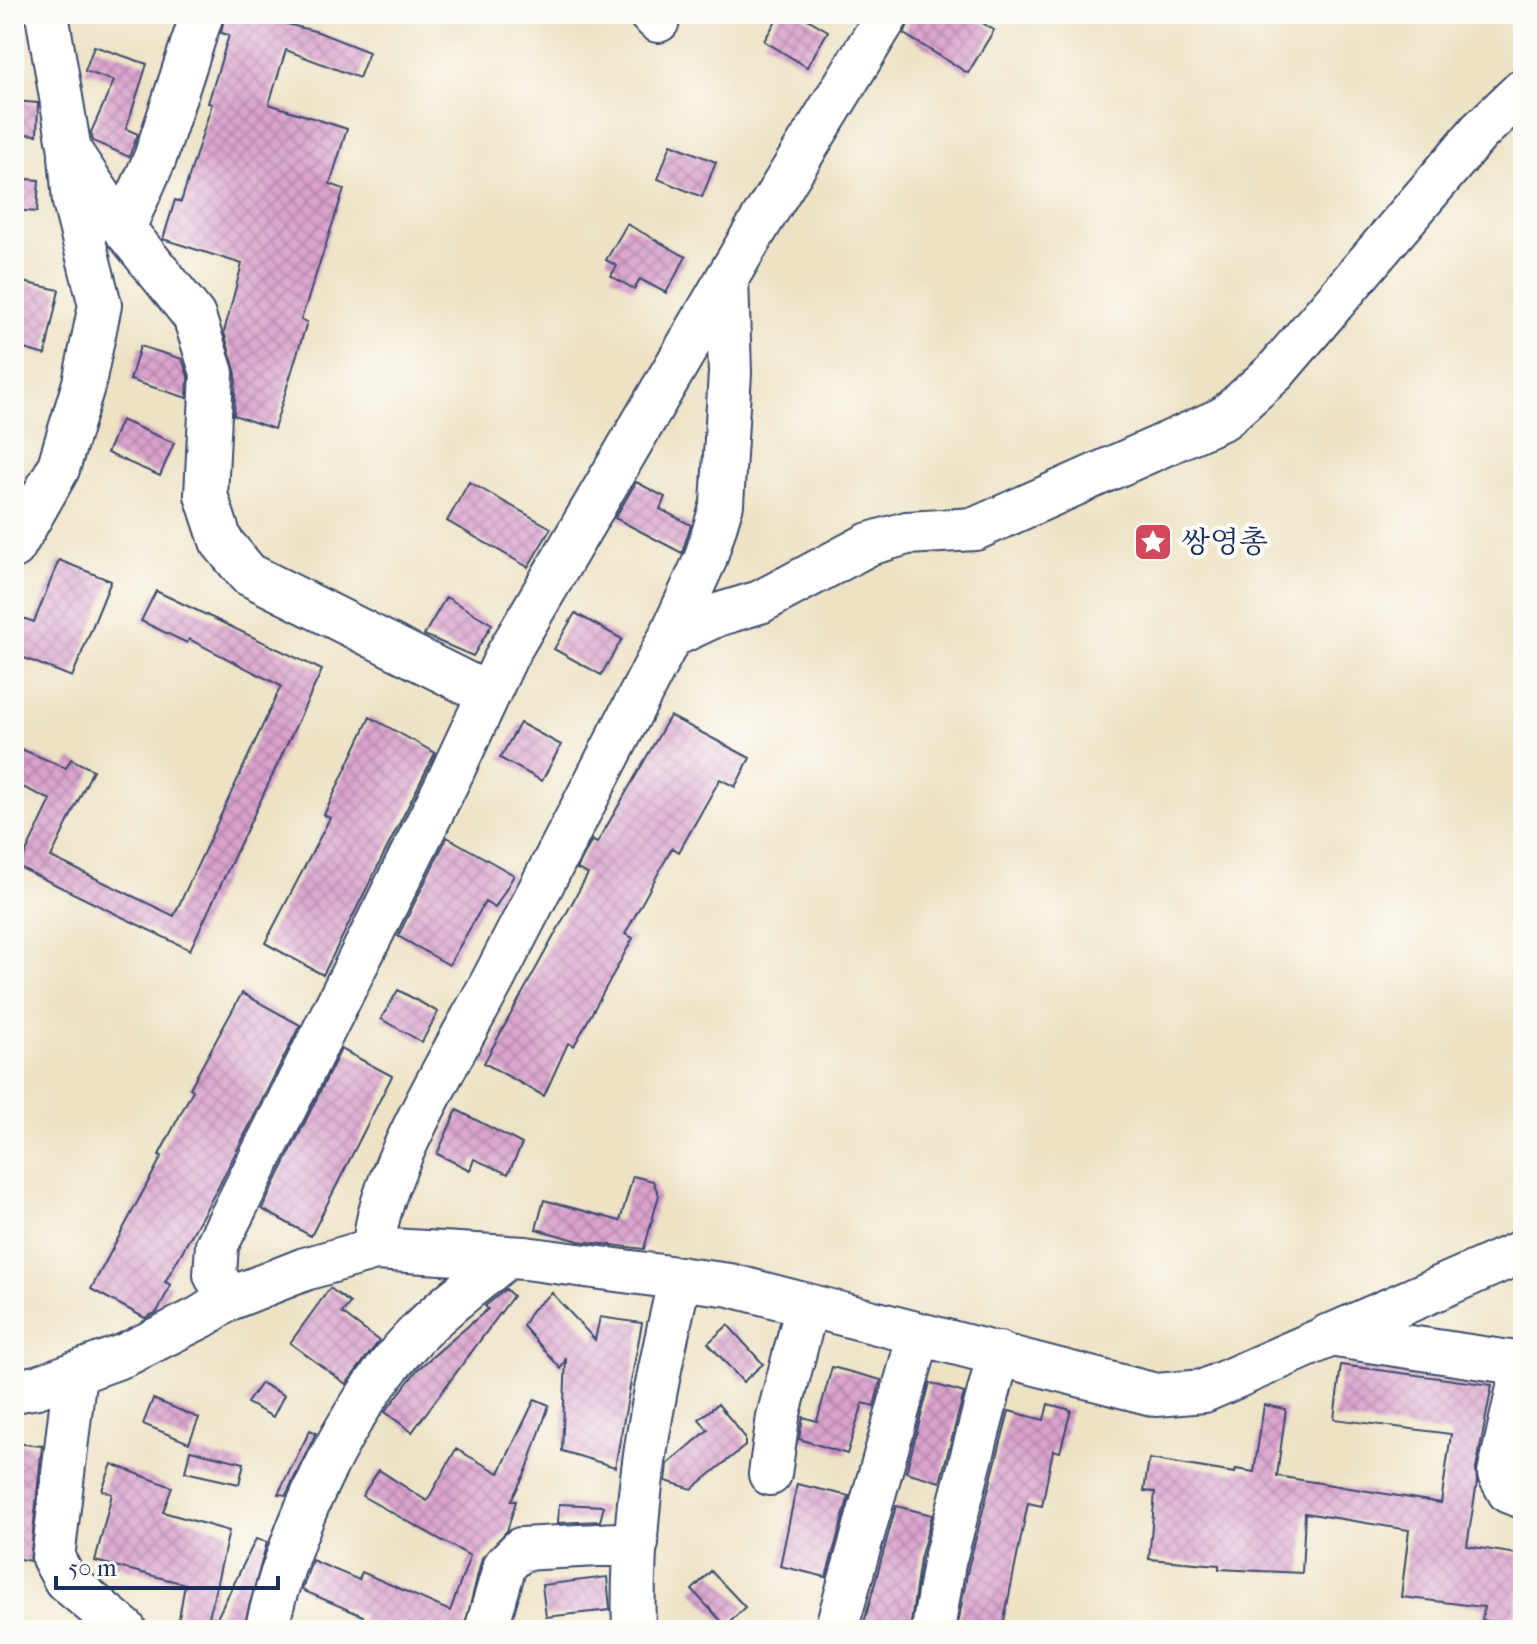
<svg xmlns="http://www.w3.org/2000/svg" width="1537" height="1644" viewBox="0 0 1537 1644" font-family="'IM FELL French Canon','Noto Serif KR',serif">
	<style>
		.building { fill: url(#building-cross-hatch) }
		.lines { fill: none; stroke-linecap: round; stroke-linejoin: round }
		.minor-casing { stroke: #3a4a6d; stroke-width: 46 }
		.minor { stroke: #fff; stroke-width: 42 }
		.labels { text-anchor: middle; stroke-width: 8; stroke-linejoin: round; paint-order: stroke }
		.poi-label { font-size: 30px; fill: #1b2f5e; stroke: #fdfcf7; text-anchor: start }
	</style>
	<defs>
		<pattern id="building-cross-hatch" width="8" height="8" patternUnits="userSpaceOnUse" patternTransform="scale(2)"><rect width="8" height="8" fill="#dba2ce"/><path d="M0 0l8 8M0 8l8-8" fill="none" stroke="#b184aa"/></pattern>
	</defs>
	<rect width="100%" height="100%" fill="#fdfcf7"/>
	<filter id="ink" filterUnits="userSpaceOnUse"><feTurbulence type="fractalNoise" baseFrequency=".0125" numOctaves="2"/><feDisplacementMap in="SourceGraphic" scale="16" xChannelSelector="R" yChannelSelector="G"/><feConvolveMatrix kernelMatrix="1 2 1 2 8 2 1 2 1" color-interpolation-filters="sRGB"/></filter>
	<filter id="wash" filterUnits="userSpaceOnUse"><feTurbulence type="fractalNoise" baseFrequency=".006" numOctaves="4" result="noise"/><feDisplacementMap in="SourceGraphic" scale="32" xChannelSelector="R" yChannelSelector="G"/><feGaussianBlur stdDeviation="1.8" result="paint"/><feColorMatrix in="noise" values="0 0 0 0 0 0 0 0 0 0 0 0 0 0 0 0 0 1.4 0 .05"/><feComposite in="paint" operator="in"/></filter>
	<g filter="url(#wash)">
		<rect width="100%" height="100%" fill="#ede2c4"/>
		<g id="blocks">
			<!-- building -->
			<path class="building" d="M 225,14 L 248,14 L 318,32 L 369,52 L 359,78 L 286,50 L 269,104 L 347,129 L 330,184 L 344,189 L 301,320 L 307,322 L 274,429 L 234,415 L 236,374 L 224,332 L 242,264 L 163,239 L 175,200 L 181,202 L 212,104 L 208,103 L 229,35 L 221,33 Z
				M 780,14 L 799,14 L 828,31 L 807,67 L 764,41 Z
				M 912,14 L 967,14 L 994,30 L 968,73 L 904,34 Z
				M 94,46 L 147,64 L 126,129 L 138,134 L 129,157 L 93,141 L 91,132 L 114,81 L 85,71 Z
				M 14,101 L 38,103 L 37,135 L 14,133 Z
				M 671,144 L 716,162 L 702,197 L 658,179 Z
				M 14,178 L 39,180 L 37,212 L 14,210 Z
				M 627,224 L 686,257 L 666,293 L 640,279 L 634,289 L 611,276 L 617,266 L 606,260 Z
				M 14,280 L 59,290 L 45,355 L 14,346 Z
				M 140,346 L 182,359 L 188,376 L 187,398 L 130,380 Z
				M 121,420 L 174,443 L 160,476 L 107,453 Z
				M 469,482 L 551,528 L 528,567 L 447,521 Z
				M 636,482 L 665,497 L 660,509 L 691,525 L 682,553 L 615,518 Z
				M 59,560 L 111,581 L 72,677 L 14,654 L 14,642 L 23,618 L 34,622 Z
				M 156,591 L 322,670 L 190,950 L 19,867 L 51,800 L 14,783 L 14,746 L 66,768 L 71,759 L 93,770 L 51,857 L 174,916 L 281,686 L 189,639 L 187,643 L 141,621 Z
				M 446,597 L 492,624 L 473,656 L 424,635 Z
				M 575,613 L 622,639 L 601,675 L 554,649 Z
				M 670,716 L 750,758 L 735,787 L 720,779 L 679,852 L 672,848 L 625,934 L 633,938 L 574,1046 L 568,1043 L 544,1096 L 484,1063 L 588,874 L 577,869 L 592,840 L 597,843 Z
				M 370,717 L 435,753 L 323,975 L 265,943 L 330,818 L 324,815 Z
				M 520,723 L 561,745 L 542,781 L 500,758 Z
				M 447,837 L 514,875 L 495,908 L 485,902 L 449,965 L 398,936 Z
				M 398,990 L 438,1012 L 422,1042 L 381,1019 Z
				M 242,993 L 300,1025 L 219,1186 L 165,1282 L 171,1285 L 157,1312 L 145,1318 L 91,1289 L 162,1156 L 159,1155 L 193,1090 L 190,1088 Z
				M 341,1049 L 392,1076 L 311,1236 L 262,1209 Z
				M 457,1110 L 522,1144 L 508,1174 L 474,1159 L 470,1170 L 437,1154 Z
				M 633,1176 L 653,1181 L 659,1195 L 644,1249 L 579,1241 L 536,1229 L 544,1200 L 620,1221 Z
				M 330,1288 L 350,1303 L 342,1313 L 379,1341 L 346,1384 L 290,1343 Z
				M 506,1289 L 513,1296 L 412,1432 L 385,1412 L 418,1369 L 488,1309 L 485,1306 Z
				M 552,1293 L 595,1340 L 600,1317 L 642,1323 L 615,1467 L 562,1451 L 566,1358 L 561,1369 L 523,1326 L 532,1310 Z
				M 728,1325 L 763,1364 L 743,1382 L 708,1343 Z
				M 1341,1365 L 1492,1385 L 1476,1469 L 1477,1482 L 1467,1546 L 1523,1555 L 1523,1594 L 1518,1593 L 1513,1625 L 1482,1620 L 1484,1607 L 1401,1597 L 1409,1530 L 1305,1513 L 1302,1573 L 1219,1569 L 1219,1565 L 1149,1559 L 1155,1492 L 1144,1491 L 1149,1459 L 1235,1473 L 1236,1469 L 1254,1472 L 1264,1405 L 1286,1409 L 1277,1476 L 1441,1503 L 1451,1434 L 1334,1419 Z
				M 832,1367 L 881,1380 L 874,1406 L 863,1403 L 847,1454 L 799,1439 L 803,1417 L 817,1421 Z
				M 261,1383 L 284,1395 L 273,1417 L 247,1403 Z
				M 930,1383 L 964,1393 L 940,1482 L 906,1472 Z
				M 153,1399 L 199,1418 L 189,1443 L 143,1424 Z
				M 535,1399 L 549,1405 L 527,1469 L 511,1501 L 516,1501 L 507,1531 L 482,1558 L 464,1630 L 357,1630 L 363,1616 L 302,1590 L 312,1560 L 359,1580 L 362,1572 L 450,1611 L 470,1556 L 362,1496 L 379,1470 L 427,1501 L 456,1449 L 499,1473 Z
				M 718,1404 L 745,1437 L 745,1446 L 692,1489 L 666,1481 L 668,1464 L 708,1430 L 699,1419 Z
				M 1048,1404 L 1071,1410 L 1060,1452 L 1053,1450 L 1042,1506 L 1028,1503 L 1002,1630 L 957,1630 L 968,1568 L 1009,1411 L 1044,1420 Z
				M 310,1430 L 316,1433 L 286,1495 L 278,1494 Z
				M 14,1443 L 42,1446 L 30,1561 L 14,1558 Z
				M 190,1450 L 244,1463 L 239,1484 L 185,1472 Z
				M 112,1464 L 172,1487 L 163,1512 L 229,1531 L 206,1630 L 177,1630 L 185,1584 L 95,1561 L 112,1494 L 102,1490 Z
				M 797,1484 L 849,1496 L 826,1577 L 780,1566 Z
				M 559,1504 L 604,1506 L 600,1521 L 558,1523 Z
				M 896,1506 L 932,1515 L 920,1559 L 910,1630 L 862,1630 Z
				M 256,1539 L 267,1542 L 243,1630 L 211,1630 Z
				M 711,1571 L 745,1607 L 726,1626 L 692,1590 Z
				M 607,1577 L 610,1610 L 546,1617 L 542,1585 Z"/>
		</g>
	</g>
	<g filter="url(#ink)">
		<use href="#blocks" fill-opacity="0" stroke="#3a4a6d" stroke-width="2"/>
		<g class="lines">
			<defs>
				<path id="minor" d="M 47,14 L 70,151 L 113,215 L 194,316 L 212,373 L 206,495 L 221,541 L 248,574 L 486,693
					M 650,14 L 658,21
					M 124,228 L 155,158 L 202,14
					M 14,547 L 58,469 L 84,383 L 100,305 L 74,202 L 70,156
					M 670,637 L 717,615 L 760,602 L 869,544 L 907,533 L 975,529 L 1224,418 L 1275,372 L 1479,132 L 1523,90
					M 375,1249 C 370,1188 463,1038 494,978 C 553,864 611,750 670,637 L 705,560 L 722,504 L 730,373 L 727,278
					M 229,1299 L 215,1275 L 217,1245 L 450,777 L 507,655 L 749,241 L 888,14
					M 1329,1335 L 1523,1364
					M 1523,1365 L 1499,1474 L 1509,1492 L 1523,1497
					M 75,1373 L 53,1558 L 65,1580 L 125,1630
					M 14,1391 L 37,1387 L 125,1355 L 201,1317 L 229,1299 L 305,1269 L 375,1249 L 525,1258 L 730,1285 L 1156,1395 L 1204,1391 L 1523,1251
					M 770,1474 L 778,1417 L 807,1306
					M 487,1627 L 505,1565 L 521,1549 L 637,1543
					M 266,1630 C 290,1529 342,1413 414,1337 C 441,1308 476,1283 507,1257
					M 634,1630 C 630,1512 653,1392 680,1278
					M 836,1630 L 919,1335
					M 933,1630 L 944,1563 L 999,1353"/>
			</defs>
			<!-- minor casing -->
			<use href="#minor" class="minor-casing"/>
			<!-- minor -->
			<use href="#minor" class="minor"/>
		</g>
	</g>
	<!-- icons -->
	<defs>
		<symbol id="sight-square" viewBox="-11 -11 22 22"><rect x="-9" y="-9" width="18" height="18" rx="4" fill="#d1495b" stroke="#fdfcf7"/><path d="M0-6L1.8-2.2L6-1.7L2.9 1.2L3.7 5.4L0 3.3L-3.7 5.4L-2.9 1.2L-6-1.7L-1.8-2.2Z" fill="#fff"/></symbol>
	</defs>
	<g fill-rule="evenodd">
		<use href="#sight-square" x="1131" y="520" width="44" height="44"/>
	</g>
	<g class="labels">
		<!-- poi labels -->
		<g class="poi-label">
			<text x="1181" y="552">쌍영총</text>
		</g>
	</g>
	<!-- margin -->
	<rect width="1537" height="1644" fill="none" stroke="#fdfcf7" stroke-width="48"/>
	<!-- scale -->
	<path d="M56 1576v12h222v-12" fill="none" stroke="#1b2f5e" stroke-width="4"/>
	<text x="68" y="1576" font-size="24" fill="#1b2f5e" stroke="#fdfcf7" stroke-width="6" paint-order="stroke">50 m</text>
</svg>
